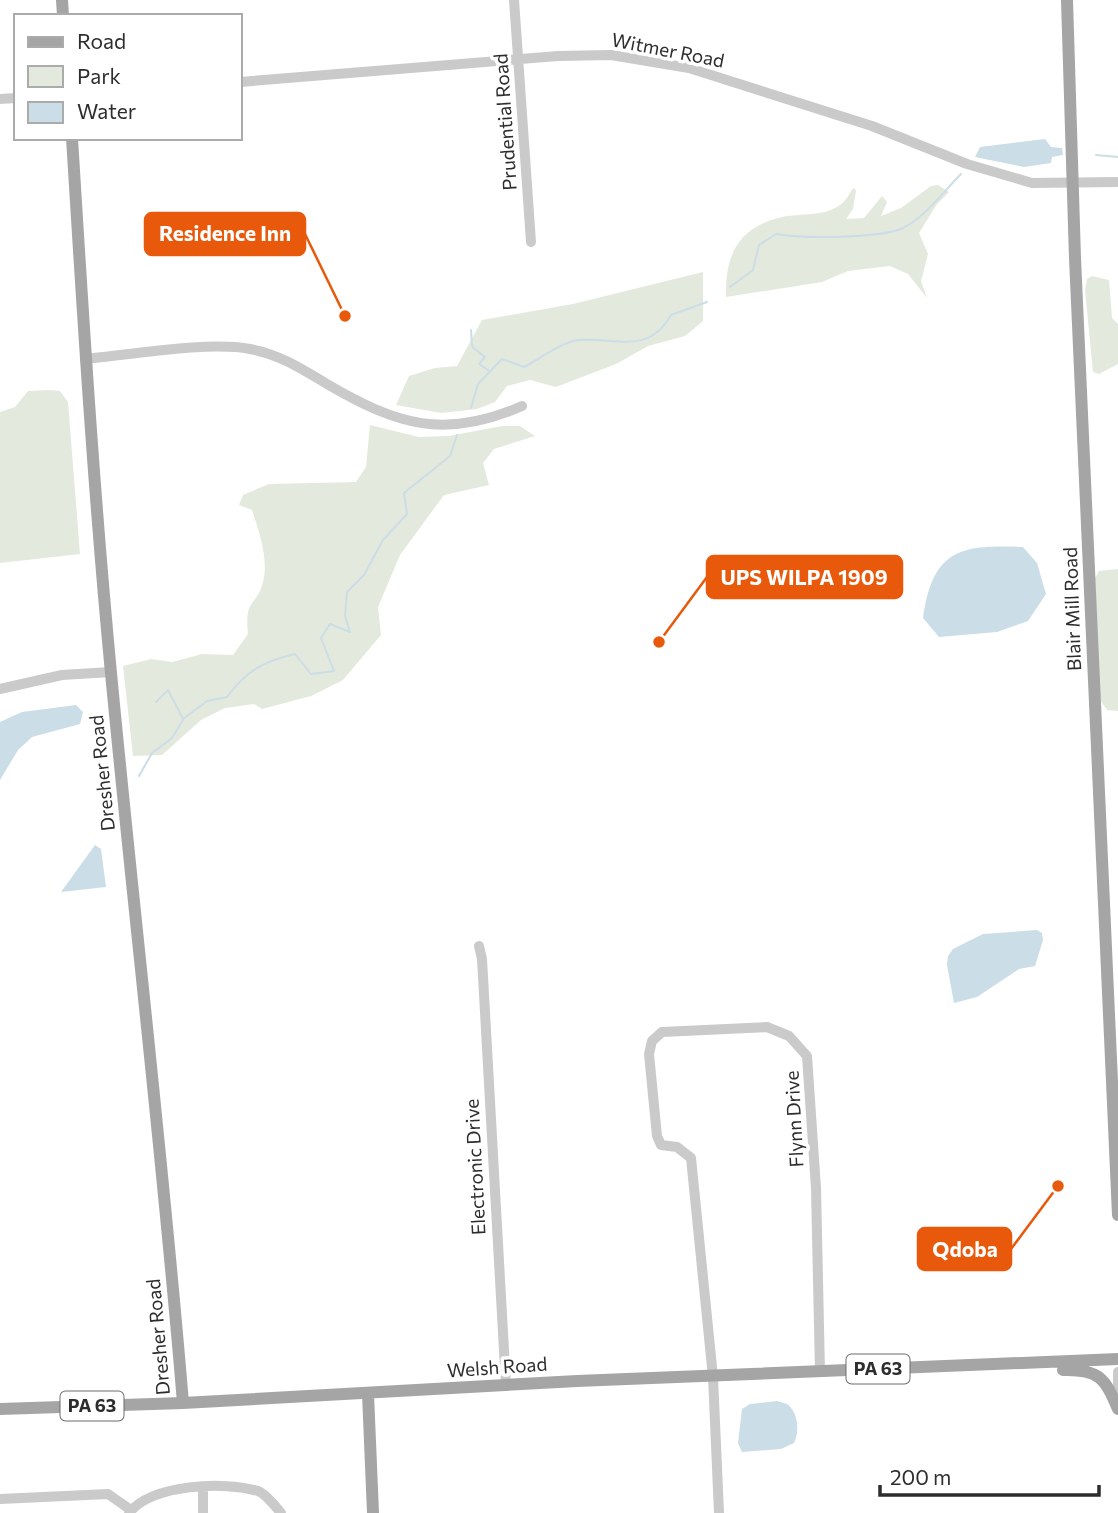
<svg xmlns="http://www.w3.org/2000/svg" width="1118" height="1513" viewBox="0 0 1118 1513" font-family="Commissioner,sans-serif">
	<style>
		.green { fill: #e4e9dd }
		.water { fill: #cbdde7 }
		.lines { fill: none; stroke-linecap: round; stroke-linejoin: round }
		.stream { stroke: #cbdde7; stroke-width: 2 }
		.minor { stroke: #cacaca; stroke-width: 10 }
		.major { stroke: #a5a5a5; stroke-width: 12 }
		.labels { text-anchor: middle; stroke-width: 7; stroke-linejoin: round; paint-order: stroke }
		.shield { fill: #fff; stroke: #6c6c6c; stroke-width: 2 }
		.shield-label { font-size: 18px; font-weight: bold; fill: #2d2d2d }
		.street-label { font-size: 19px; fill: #2d2d2d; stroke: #fff }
		.leader { fill: none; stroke: #e8590c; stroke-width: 2.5 }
		.callout-dot { fill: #e8590c; stroke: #fff; stroke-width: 2.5 }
		.callout { fill: #e8590c; stroke: #e8590c; stroke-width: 2.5 }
		.callout-label { font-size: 21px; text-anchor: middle; font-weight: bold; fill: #fff }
	</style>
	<rect width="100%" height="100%" fill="#fff"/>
	<!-- green -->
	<path class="green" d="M 938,185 L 949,192 L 937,204 L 919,233 L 928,254 L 921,281 L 927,298 L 908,274 L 890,266 L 848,271 L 822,282 L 726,297 C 725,255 738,227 782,217 C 800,213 824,217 840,205 C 845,202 850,193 853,188 L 856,190 L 853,209 L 846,219 L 864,218 L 882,196 L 887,202 L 881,216 L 901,208 L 931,186 Z
		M 703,272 L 703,321 L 685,336 L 648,346 L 616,364 L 556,387 L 530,380 L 507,386 L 495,402 L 477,409 L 441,413 L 396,405 L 409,376 L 435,368 L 457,366 L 482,320 L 573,304 Z
		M 1092,276 L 1109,280 L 1112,318 L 1118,324 L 1118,364 L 1099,374 L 1093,372 L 1085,290 L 1087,279 Z
		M 49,390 L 60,391 L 68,402 L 80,554 L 0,563 L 0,412 L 15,407 L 28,391 Z
		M 370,425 L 419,437 L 449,436 L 502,426 L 520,426 L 535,436 L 494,449 L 483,463 L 489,485 L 444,495 L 400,555 L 378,607 L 381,635 L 343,680 L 311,696 L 262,709 L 254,704 L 225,708 L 201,720 L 162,755 L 133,756 L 123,666 L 151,659 L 172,662 L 202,654 L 233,655 L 248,634 C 244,597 257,607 263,582 C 269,560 259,531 252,510 L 239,505 L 243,495 L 269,484 L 356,482 L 366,467 Z
		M 1118,569 L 1118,711 L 1107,710 L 1100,700 L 1095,578 L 1099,571 Z"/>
	<!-- water -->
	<path class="water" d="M 1045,139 L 1051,147 L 1062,148 L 1063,155 L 1052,157 L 1051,163 L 1024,167 L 975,157 L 980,147 Z
		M 1023,547 L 1037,563 L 1046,594 L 1028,621 L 997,632 L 939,637 L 923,618 C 933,550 959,544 1023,547 Z
		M 76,705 L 83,712 L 80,724 L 32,737 L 18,750 L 0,780 L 0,722 L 22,712 Z
		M 95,845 L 101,849 L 106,887 L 61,892 Z
		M 1037,930 L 1042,933 L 1043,940 L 1035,966 L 1019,969 L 977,997 L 954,1003 L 947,965 L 948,956 L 953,949 L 983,934 Z
		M 777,1401 L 787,1404 C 798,1412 800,1431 794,1443 L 781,1449 L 742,1452 L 738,1443 L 742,1409 L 750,1404 Z"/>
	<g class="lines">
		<!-- stream -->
		<path class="stream" d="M 1096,155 L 1118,157
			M 730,287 L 753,270 L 759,245 L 776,234 C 802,239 877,238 901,229 C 925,218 943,192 961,174
			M 471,330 C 473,350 468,344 485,357 L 479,364 L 488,370
			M 471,408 L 478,384 L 502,359 L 524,367 C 539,359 562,342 578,340 C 615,337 648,356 671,315 L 707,302
			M 156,702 L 168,690 L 183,719 L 207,701 L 227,697 C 246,671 264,661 295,654 L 311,674 L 334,671 L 321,638 L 330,624 L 350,632 L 345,616 L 347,592 L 364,575 L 383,540 L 407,514 L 404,493 L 450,456 L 457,435
			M 139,776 L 152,753 L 172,738 L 183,720"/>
		<!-- minor -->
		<path class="minor" d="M 514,0 L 531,242
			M 240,82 L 558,56 L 611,55 L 689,68 L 872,126 L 967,164 L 1032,183 L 1118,182
			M 0,99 L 16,98
			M 85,359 C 130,355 208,341 250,349 C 279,354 302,369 327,384 C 397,425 445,440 522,406
			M 0,689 L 62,675 L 111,672
			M 479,946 L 482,959 L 506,1386
			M 1118,1372 L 1118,1402
			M 203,1488 L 203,1513
			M 0,1499 L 108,1494 L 131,1510
			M 129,1513 C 152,1484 224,1481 258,1491 C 266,1494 275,1506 281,1513
			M 719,1513 L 713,1377 L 691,1158 L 677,1147 L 661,1145 L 657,1136 L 649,1054 L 652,1041 L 662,1032 L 767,1027 L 789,1036 L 807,1056 L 816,1188 L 820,1372"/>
		<!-- major -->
		<path class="major" d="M 62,0 L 63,16
			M 1067,0 L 1075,258 L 1118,1215
			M 72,138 C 83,317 94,495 111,673 C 134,916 163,1159 183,1403
			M 1063,1370 C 1099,1369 1105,1378 1118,1409
			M 368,1394 L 373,1513
			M 0,1409 L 183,1403 L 577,1381 L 1118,1359"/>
	</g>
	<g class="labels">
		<!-- shield labels -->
		<g class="shield">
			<rect x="846.5" y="1354.5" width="63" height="29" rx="5"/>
			<rect x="60.5" y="1391.5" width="63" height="29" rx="5"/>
		</g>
		<g class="shield-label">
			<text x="878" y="1375">PA 63</text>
			<text x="92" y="1412">PA 63</text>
		</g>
		<!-- street labels -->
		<g class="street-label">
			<text transform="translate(668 50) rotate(11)" y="7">Witmer Road</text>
			<text transform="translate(505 122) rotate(-94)" y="7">Prudential Road</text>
			<text transform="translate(1072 609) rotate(-92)" y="7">Blair Mill Road</text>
			<text transform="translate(102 773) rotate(-96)" y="7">Dresher Road</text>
			<text transform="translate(794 1119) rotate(-93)" y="7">Flynn Drive</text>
			<text transform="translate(475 1167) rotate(-93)" y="7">Electronic Drive</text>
			<text transform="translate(158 1337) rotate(-95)" y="7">Dresher Road</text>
			<text transform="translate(497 1367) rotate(-4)" y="7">Welsh Road</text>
		</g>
	</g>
	<!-- callouts -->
	<path class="leader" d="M345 316L305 234M659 642L707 577M1058 1186L1011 1249"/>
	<g class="callout-dot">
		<circle cx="345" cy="316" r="7"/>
		<circle cx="659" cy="642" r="7"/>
		<circle cx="1058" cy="1186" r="7"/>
	</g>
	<g class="callout">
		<rect x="145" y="213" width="160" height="42" rx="7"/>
		<rect x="707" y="556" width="195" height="42" rx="7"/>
		<rect x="918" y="1228" width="93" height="42" rx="7"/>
	</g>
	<g class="callout-label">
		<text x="225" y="241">Residence Inn</text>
		<text x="804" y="585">UPS WILPA 1909</text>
		<text x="965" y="1257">Qdoba</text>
	</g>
	<!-- legend -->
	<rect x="14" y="14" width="228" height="126" fill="#ffffff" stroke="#ababab" stroke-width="2"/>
	<rect x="28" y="37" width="35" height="10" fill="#a5a5a5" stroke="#ababab" stroke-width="2"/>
	<text x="77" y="49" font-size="21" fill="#2d2d2d">Road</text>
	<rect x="28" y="66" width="35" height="21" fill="#e4e9dd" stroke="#ababab" stroke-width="2"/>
	<text x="77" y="84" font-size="21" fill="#2d2d2d">Park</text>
	<rect x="28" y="102" width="35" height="21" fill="#cbdde7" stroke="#ababab" stroke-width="2"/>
	<text x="77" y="119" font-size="21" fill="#2d2d2d">Water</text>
	<!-- scale -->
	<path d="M880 1485v10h219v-10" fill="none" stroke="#2d2d2d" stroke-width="3.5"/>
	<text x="890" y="1485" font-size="21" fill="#2d2d2d" stroke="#ffffff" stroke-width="5" paint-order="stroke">200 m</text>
</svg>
